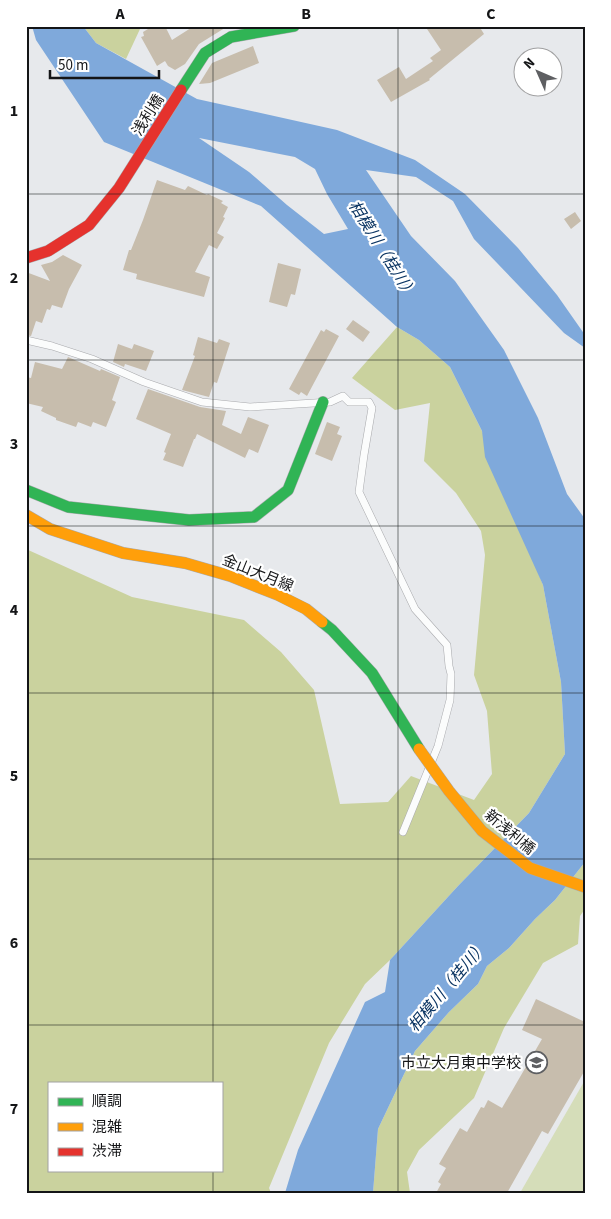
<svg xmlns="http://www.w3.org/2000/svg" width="611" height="1219" viewBox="0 0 611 1219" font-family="'Source Sans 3','Noto Sans JP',sans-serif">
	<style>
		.green { fill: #d5ddb9 }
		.forest { fill: #cad29e; fill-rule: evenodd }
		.water { fill: #7fa9db; fill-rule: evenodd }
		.building { fill: #c7bdad }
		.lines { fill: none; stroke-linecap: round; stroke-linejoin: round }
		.lane-casing { stroke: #a9aaad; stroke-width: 8 }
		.fast-casing { stroke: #a9aaad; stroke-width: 12 }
		.slow-casing { stroke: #a9aaad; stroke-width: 12 }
		.jam-casing { stroke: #a9aaad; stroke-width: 12 }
		.lane { stroke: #fbfcfc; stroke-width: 7 }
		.fast { stroke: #30b455; stroke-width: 11 }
		.slow { stroke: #ff9f0a; stroke-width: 11 }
		.jam { stroke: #e5322d; stroke-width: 11 }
		.slow-bridge-casing { stroke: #a9aaad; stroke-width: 12; stroke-linecap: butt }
		.slow-bridge { stroke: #ff9f0a; stroke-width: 11 }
		.grid { fill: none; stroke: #141517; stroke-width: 1; stroke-opacity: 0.55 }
		.labels { text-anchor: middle; stroke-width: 4.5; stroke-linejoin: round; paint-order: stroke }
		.street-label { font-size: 15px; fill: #141517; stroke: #fff }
		.poi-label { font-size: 15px; fill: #141517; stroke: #fff; text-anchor: end }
		.water-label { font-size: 16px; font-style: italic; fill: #0a3462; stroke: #fff }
		.neatline { fill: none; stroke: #141517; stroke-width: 2 }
		.grid-label { font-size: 16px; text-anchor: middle; font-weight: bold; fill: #141517 }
	</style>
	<rect width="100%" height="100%" fill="#e7e9ec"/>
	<!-- green -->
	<path class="green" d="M 585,1080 L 585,1193 L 520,1193 Z"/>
	<!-- forest -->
	<path class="forest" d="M 83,26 L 146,26 L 140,29 L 126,59 L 96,43 Z
		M 397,327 L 419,340 L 450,367 L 482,431 L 543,585 L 561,682 L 565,754 L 529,813 L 458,886 L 390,960 L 365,984 L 329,1043 L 269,1188 L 271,1193 L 26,1193 L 26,549 L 132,597 L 244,620 L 281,652 L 314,690 L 340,804 L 388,802 L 411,776 L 474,800 L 492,774 L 487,711 L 474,675 L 485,555 L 481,531 L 456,493 L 424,461 L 430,403 L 395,410 L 352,378 ZM 49,1083 L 221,1083 L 221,1170 L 49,1170 Z
		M 585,862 L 585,909 L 580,916 L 578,944 L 543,963 L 504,1028 L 474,1098 L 419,1150 L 407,1172 L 410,1193 L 373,1193 L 378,1129 L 415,1051 L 449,1012 L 478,984 L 487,966 L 509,948 L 535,919 L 555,900 Z"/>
	<!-- water -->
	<path class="water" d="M 32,26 L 83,26 L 96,43 L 197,99 L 337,130 L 415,160 L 465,194 L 518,248 L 557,295 L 585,335 L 585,348 L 564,333 L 474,239 L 453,201 L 416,177 L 366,170 L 411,236 L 455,281 L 504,350 L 538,418 L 567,494 L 585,519 L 585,862 L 555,900 L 535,919 L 509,948 L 487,966 L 478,984 L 449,1012 L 415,1051 L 378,1129 L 373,1193 L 285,1193 L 298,1150 L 365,1002 L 385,992 L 390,960 L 458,886 L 529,813 L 565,754 L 561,682 L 543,585 L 485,457 L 482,431 L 450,367 L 419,340 L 397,327 L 261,206 L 104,142 L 36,40 ZM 199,138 L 295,157 L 315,169 L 327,194 L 348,229 L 324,234 L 287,205 L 249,172 Z"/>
	<!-- building -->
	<path class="building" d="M 153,26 L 165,26 L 172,40 L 194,26 L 228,26 L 199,44 L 185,64 L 175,70 L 168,66 L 165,61 L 157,66 L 141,37 L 144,36 L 143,32 Z
		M 425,26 L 479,26 L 484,34 L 429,79 L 430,80 L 391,102 L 377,80 L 399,67 L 406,79 L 433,61 L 430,58 L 441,50 Z
		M 253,46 L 259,63 L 210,83 L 199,84 L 212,63 Z
		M 157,180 L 185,190 L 188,186 L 207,195 L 208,194 L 223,201 L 221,203 L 228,207 L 223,217 L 225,218 L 217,233 L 224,237 L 217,249 L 209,245 L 195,272 L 210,277 L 204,297 L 136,279 L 137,274 L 123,270 L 129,250 L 131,250 L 143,220 Z
		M 575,212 L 581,221 L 571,229 L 564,219 Z
		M 63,255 L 82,265 L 69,289 L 62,308 L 52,305 L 50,310 L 47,309 L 42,323 L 36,321 L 31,336 L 26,335 L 26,272 L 50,281 L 41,265 L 52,262 Z
		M 278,263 L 301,269 L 295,295 L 291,294 L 287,307 L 269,302 Z
		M 353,320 L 370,332 L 363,342 L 346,329 Z
		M 326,329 L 339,336 L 307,396 L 301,392 L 299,395 L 289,389 L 321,330 L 324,332 Z
		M 198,337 L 217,343 L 219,339 L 230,343 L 217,383 L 214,382 L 209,397 L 182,390 L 195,356 L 193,355 Z
		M 118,344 L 132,349 L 134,344 L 154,351 L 146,371 L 125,364 L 124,367 L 113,362 Z
		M 68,357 L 100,371 L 101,369 L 120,377 L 112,400 L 116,402 L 106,427 L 93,422 L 91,427 L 78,422 L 76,427 L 56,420 L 56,418 L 41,411 L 43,407 L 26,403 L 26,377 L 31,378 L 35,362 L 62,369 Z
		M 148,389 L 200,407 L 226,411 L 222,425 L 241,434 L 248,417 L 269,425 L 258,453 L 249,449 L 245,458 L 197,434 L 195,439 L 194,439 L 183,467 L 163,460 L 166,453 L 164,452 L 171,434 L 136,419 Z
		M 327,422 L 340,427 L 337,434 L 342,436 L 332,461 L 315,454 Z
		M 536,999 L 585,1022 L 585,1070 L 548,1134 L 542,1131 L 507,1193 L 436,1193 L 441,1184 L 438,1182 L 446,1168 L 439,1164 L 460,1128 L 467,1132 L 481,1107 L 484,1108 L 488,1100 L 502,1108 L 542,1039 L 522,1030 Z"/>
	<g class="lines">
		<defs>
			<path id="lane" d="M 26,340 L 52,346 L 92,359 L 144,382 L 202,402 L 250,407 L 330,402 L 343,396 L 349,402 L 369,402 L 372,408 L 364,455 L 359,492 L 415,609 L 447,645 L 449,666 L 451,674 L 450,700 L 438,746 L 403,832"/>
			<path id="fast" d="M 181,90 L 205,53 L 231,37 L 294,26
				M 26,490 L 68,507 L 189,520 L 254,517 L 288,490 L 323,402
				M 322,622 L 332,630 L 372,673 L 419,749"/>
			<path id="slow" d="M 26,515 L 50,529 L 123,553 L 185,563 L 230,576 L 278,595 L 306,609 L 322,622"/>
			<path id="jam" d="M 26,258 L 48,251 L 89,225 L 119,188 L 181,90"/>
		</defs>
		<!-- lane casing -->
		<use href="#lane" class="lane-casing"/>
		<!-- fast casing -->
		<use href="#fast" class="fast-casing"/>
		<!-- slow casing -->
		<use href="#slow" class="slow-casing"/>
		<!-- jam casing -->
		<use href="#jam" class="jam-casing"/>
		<!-- lane -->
		<use href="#lane" class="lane"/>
		<!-- fast -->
		<use href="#fast" class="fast"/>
		<!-- slow -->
		<use href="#slow" class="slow"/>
		<!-- jam -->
		<use href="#jam" class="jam"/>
		<defs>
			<path id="slow-bridge" d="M 419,749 L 449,791 L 482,831 L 530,868 L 585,887"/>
		</defs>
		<!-- slow-bridge casing -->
		<use href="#slow-bridge" class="slow-bridge-casing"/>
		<!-- slow-bridge -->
		<use href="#slow-bridge" class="slow-bridge"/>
	</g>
	<!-- grid -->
	<path class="grid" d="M 213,26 L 213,1083M 398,26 L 398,1193M 26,194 L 585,194M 26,360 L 585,360M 26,526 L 585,526M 26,693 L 585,693M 26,859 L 585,859M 26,1025 L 585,1025M 213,1170 L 213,1193"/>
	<!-- icons -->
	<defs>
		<symbol id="school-ring" viewBox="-11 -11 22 22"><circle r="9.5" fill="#fff" stroke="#5e5f62" stroke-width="1.5"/><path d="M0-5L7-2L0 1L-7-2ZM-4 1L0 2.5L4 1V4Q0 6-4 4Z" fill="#5e5f62"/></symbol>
	</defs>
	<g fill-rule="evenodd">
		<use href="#school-ring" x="524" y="1050" width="25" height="25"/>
	</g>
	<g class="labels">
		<!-- street labels -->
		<g class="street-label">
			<text transform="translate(148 115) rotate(-58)" y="5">浅利橋</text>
			<text transform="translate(258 573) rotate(22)" y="5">金山大月線</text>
			<text transform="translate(510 832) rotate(40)" y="5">新浅利橋</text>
		</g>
		<!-- poi labels -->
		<g class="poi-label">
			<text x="521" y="1068">市立大月東中学校</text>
		</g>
		<!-- water labels -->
		<g class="water-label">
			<text transform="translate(383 249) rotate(58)" y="6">相模川（桂川）</text>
			<text transform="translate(447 986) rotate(-50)" y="6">相模川（桂川）</text>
		</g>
	</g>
	<!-- border -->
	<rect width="611" height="1219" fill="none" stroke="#ffffff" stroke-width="55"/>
	<!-- legend -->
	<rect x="48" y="1082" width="175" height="90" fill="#ffffff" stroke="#a1a1a2"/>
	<rect x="58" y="1098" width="25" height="8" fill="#30b455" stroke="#a1a1a2"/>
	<text x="92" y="1106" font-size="15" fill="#141517">順調</text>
	<rect x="58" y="1123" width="25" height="8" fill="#ff9f0a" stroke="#a1a1a2"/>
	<text x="92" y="1132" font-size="15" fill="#141517">混雑</text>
	<rect x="58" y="1148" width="25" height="8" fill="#e5322d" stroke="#a1a1a2"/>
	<text x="92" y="1156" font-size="15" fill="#141517">渋滞</text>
	<!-- north arrow -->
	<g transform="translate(538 72) rotate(315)"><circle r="24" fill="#ffffff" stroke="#a1a1a2"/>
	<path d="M0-4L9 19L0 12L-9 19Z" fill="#5e5f62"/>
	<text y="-8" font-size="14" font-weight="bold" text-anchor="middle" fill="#141517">N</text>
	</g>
	<!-- scale -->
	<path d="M50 70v8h109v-8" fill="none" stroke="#141517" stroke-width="2.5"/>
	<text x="58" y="70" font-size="15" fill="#141517" stroke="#ffffff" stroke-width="4" paint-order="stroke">50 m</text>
	<rect x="28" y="28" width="556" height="1164" class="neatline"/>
	<g class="grid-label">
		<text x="120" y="19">A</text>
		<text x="306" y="19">B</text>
		<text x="491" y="19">C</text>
		<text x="14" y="116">1</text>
		<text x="14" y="283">2</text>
		<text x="14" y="449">3</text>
		<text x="14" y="615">4</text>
		<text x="14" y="781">5</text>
		<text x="14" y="948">6</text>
		<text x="14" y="1114">7</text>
	</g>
</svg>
